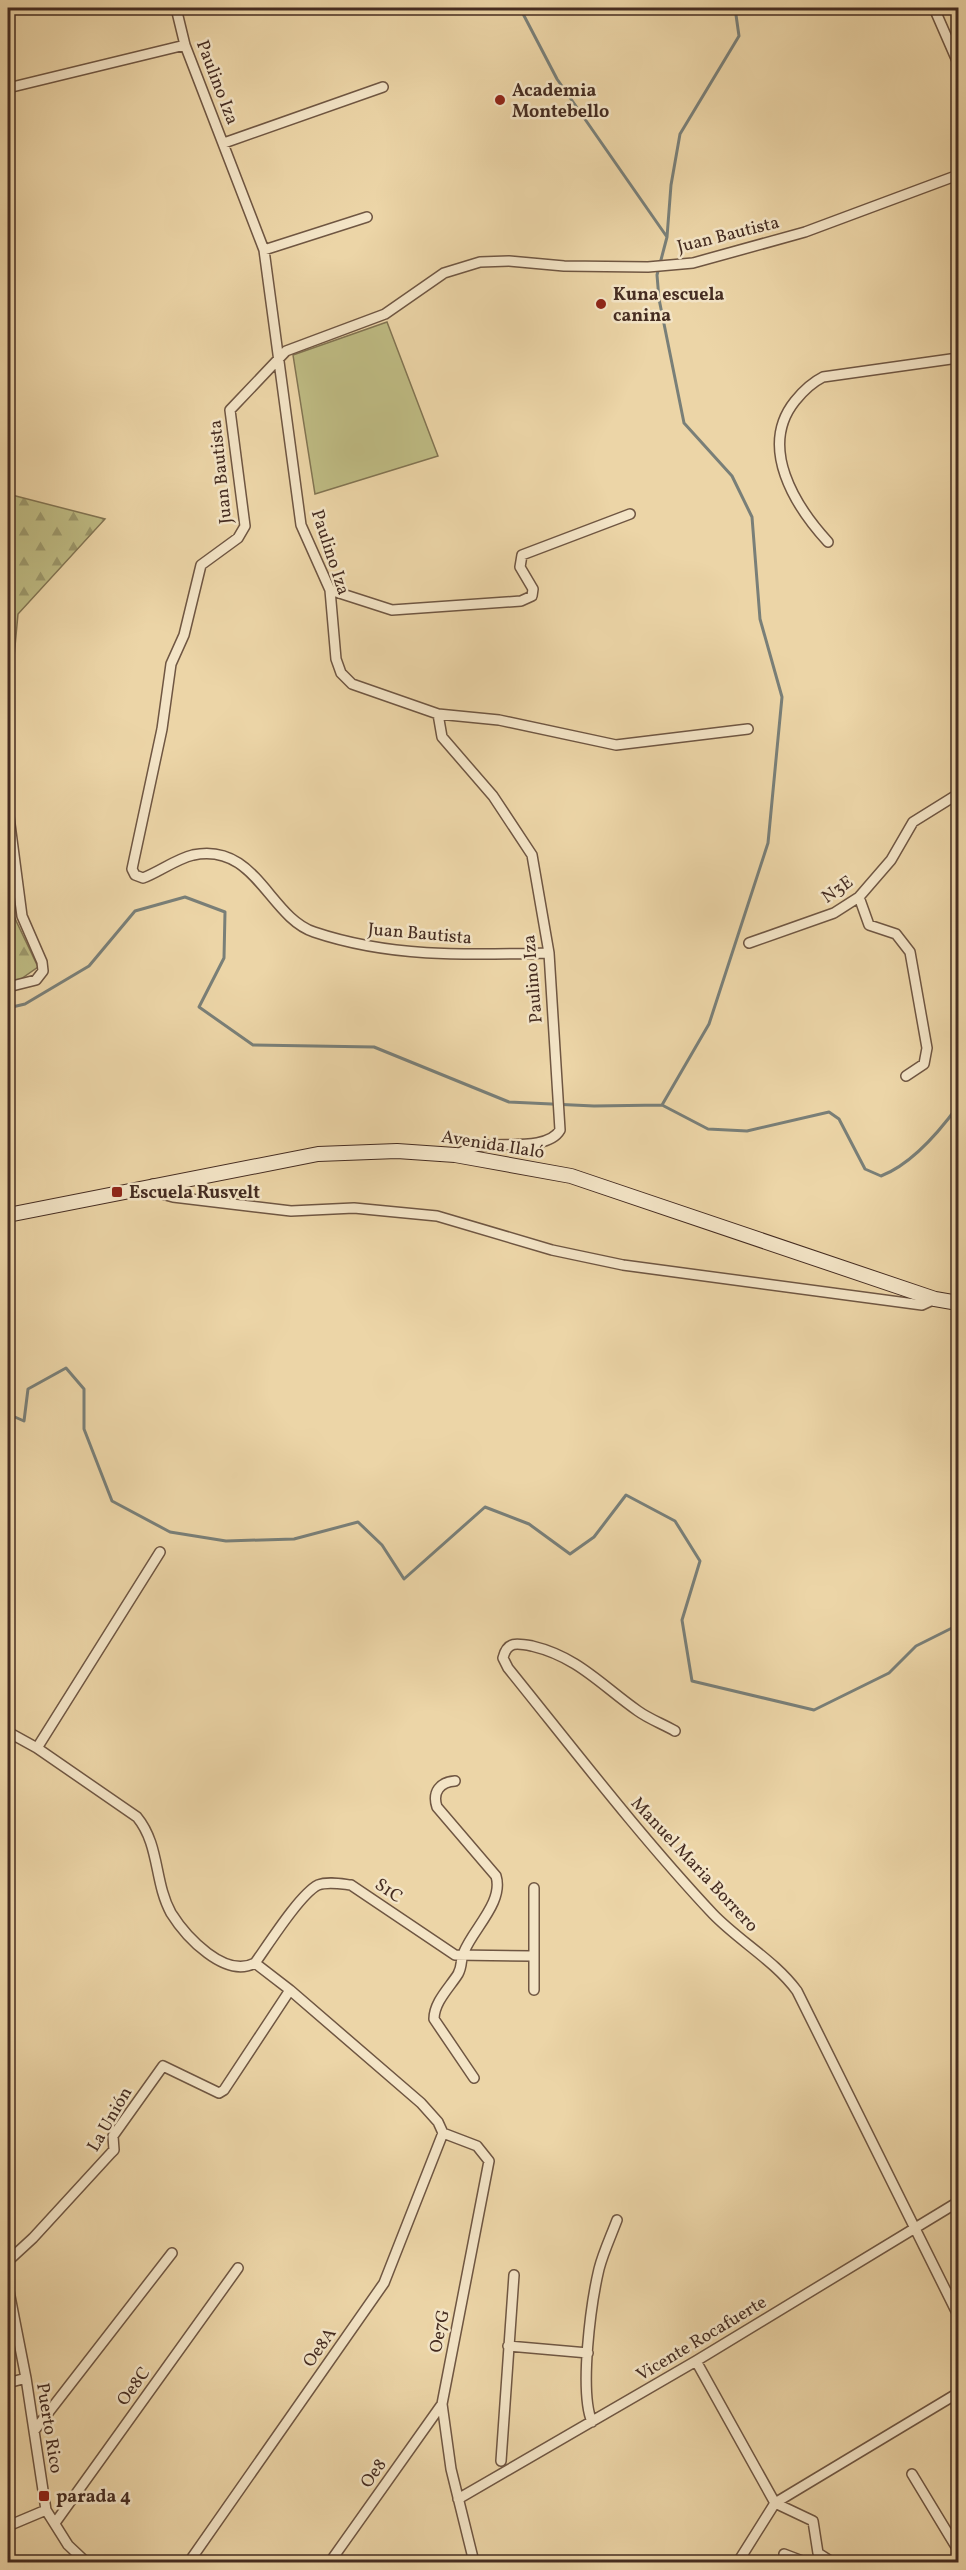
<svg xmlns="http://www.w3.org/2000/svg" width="966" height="2570" viewBox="0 0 966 2570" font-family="Vollkorn,serif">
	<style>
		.forest { fill: url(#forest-firs); stroke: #827452; stroke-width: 1.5 }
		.pitch { fill: #bebb83; stroke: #827452; stroke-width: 1.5 }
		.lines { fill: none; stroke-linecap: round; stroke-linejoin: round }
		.stream { stroke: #797f78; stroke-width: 3 }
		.street-casing { stroke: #6f5642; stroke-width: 12 }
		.secondary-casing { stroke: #452c21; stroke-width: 16 }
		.street { stroke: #f3e4c6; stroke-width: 9 }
		.secondary { stroke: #f3e4c6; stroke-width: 14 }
		.poi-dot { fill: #8f2418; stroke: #f3e4c6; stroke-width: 2 }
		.labels { text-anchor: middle; stroke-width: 5; stroke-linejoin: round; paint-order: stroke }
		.street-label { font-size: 18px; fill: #452c21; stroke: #f3e4c6 }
		.poi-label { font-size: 18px; font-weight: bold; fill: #452c21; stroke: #f3e4c6; text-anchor: start }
	</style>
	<defs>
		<pattern id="forest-firs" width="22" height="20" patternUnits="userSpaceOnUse" patternTransform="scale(1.5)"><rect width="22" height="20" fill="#bebb83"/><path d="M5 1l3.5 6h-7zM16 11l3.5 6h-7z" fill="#9c986b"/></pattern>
	</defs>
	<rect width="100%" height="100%" fill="#ecd5a7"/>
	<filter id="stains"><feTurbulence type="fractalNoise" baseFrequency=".00333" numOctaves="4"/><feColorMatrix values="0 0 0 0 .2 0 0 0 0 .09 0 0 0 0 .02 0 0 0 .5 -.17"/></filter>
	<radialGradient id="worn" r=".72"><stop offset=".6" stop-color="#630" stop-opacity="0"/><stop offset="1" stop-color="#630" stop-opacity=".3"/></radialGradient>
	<!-- forest -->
	<path class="forest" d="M 8,494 L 105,519 L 18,614 L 11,689 L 8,695 Z
		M 8,855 L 11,910 L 38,967 L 8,988 Z"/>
	<!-- pitch -->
	<path class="pitch" d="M 387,322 L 438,456 L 315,494 L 293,355 Z"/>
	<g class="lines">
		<!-- stream -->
		<path class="stream" d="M 520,8 L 557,79 L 667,237 L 657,275 L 659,299 L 684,423 L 732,476 L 752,517 L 760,619 L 782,697 L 768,843 L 709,1024 L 662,1105
			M 667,237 L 671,185 L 680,134 L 739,36 L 735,8
			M 8,1008 L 25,1004 L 89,966 L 135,911 L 185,897 L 225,912 L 224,958 L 199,1007 L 253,1045 L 374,1047 L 509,1102 L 594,1106 L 662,1105 L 708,1129 L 747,1131 L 829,1112 L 839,1119 L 865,1169 L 881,1176 C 912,1164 939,1132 958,1106
			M 8,1414 L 24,1421 L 28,1389 L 66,1368 L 84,1389 L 84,1429 L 112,1501 L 170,1532 L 226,1541 L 294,1539 L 358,1522 L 382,1545 L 404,1579 L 485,1507 L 529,1524 L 570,1554 L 594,1537 L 626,1495 L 675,1521 L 700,1561 L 682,1620 L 692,1681 L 814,1710 L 889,1673 L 916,1646 L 958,1625"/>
		<defs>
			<path id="street" d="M 176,8 L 185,45 L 264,250 L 301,525 L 330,590 L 336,659 L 341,673 L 352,684 L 438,714 L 442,737 L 493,796 L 532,855 L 549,953 L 560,1130 C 548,1151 501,1142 479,1146 C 472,1147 464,1151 457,1154
				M 934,8 L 958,63
				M 8,88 L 185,45
				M 224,143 L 383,87
				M 264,250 L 367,217
				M 828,542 C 795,506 758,447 795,401 C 803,391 811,383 823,377 L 958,358
				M 330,590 L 392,610 L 521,601 L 532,596 L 533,589 L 520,567 L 522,555 L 630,514
				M 438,714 L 499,720 L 616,745 L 748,729
				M 8,809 L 22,916 L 42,962 L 43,971 L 36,980 L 8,987
				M 859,897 L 869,925 L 896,934 L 910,952 L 927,1048 L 924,1064 L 906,1076
				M 749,943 L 834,913 L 859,897 L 891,860 L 913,822 L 958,794
				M 549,953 C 469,955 391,958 314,932 C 269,917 256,842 193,855 C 176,859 159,872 143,878 L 135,875 L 132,869 L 162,729 L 171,664 L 184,635 L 201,565 L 238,538 L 245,526 L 230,410 L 286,351 L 385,314 L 444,273 L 480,262 L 509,261 L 564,266 L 648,267 L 693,263 L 805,232 L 958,175
				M 153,1184 L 162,1194 L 173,1197 L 291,1211 L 354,1208 L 437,1216 L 552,1250 L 623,1265 L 922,1305 L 935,1299
				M 675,1731 C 663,1724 649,1719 638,1711 C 601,1685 578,1657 532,1646 C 517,1643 507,1641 503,1658 L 508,1668 C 575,1751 640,1836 713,1914 C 739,1941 775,1961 797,1991 L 958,2315
				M 8,1732 L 37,1748 L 137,1817 C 160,1845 154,1882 171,1913 C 186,1937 225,1979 255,1963 C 268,1945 300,1894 318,1885 C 328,1881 342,1884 351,1885 L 455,1955 L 532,1956
				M 37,1748 L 160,1552
				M 455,1781 C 440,1782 432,1792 437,1807 L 496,1876 C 504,1902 473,1929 464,1952 C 460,1959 463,1965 458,1974 C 450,1987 434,2002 434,2019 L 474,2078
				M 534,1888 L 534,1990
				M 290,1990 L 421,2103 L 438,2122 L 443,2133
				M 443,2133 L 477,2146 L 489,2161 L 442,2404 L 451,2469 L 474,2562
				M 8,2261 L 33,2238 L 111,2153 L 114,2150 L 113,2136 L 163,2066 L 219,2093 L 224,2090 L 290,1990 L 255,1963
				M 8,2286 L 26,2378 L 46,2510 L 68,2545 L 86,2562
				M 508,2346 L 588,2353
				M 696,2361 L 775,2503 L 813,2521 L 818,2553 L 832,2562
				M 8,2383 L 26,2378
				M 592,2422 C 579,2391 591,2303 599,2269 C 603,2253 611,2236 617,2220
				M 34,2431 L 172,2253
				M 501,2461 L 514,2275
				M 912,2474 L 958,2550
				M 458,2499 L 696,2361 L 958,2202
				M 55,2523 L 238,2268
				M 8,2526 L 46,2510
				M 784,2554 L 805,2562
				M 189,2562 L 384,2283 L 443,2133
				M 330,2562 L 442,2404
				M 738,2562 L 775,2503 L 958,2393"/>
			<path id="secondary" d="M 8,1215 L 318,1154 L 397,1151 L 455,1155 L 571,1176 L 935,1299 L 958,1303"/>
		</defs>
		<!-- street casing -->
		<use href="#street" class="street-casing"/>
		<!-- secondary casing -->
		<use href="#secondary" class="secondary-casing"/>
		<!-- street -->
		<use href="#street" class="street"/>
		<!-- secondary -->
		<use href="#secondary" class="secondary"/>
	</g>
	<!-- markers -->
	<g class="poi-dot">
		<circle cx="500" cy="100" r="6"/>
		<circle cx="601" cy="304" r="6"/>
		<rect x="111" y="1186" width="12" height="12" rx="3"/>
		<rect x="38" y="2490" width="12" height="12" rx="3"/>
	</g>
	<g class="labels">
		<!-- street labels -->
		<g class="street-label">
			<text transform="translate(218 82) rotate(69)" y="6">Paulino Iza</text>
			<text transform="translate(728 234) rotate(-14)" y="6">Juan Bautista</text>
			<text transform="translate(220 472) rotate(-96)" y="6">Juan Bautista</text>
			<text transform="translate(331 552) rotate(72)" y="6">Paulino Iza</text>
			<text transform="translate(837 889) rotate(-35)" y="6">N3E</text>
			<text transform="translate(420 933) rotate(5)" y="6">Juan Bautista</text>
			<text transform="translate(532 979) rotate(-95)" y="6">Paulino Iza</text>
			<text transform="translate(493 1144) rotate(9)" y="6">Avenida Ilaló</text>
			<text transform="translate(695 1864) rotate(47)" y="6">Manuel Maria Borrero</text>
			<text transform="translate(389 1890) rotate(34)" y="6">S1C</text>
			<text transform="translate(109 2119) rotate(-60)" y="6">La Unión</text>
			<text transform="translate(439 2331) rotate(-79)" y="6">Oe7G</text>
			<text transform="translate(701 2338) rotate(-31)" y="6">Vicente Rocafuerte</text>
			<text transform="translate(319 2347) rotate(-55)" y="6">Oe8A</text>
			<text transform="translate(133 2386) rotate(-54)" y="6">Oe8C</text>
			<text transform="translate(50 2428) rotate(81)" y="6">Puerto Rico</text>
			<text transform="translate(373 2473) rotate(-55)" y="6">Oe8</text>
		</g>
		<!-- poi labels -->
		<g class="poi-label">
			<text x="512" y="96">Academia<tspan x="512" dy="21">Montebello</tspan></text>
			<text x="613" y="300">Kuna escuela<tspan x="613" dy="21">canina</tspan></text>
			<text x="129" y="1198">Escuela Rusvelt</text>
			<text x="56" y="2502">parada 4</text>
		</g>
	</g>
	<!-- margin -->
	<rect width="966" height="2570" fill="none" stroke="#ecd5a7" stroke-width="30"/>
	<rect x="9" y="9" width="948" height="2552" fill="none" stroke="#452c21" stroke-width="3"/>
	<rect x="15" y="15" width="936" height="2540" fill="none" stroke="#452c21" stroke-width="1.5"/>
	<rect width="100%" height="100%" filter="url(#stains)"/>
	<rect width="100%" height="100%" fill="url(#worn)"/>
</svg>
